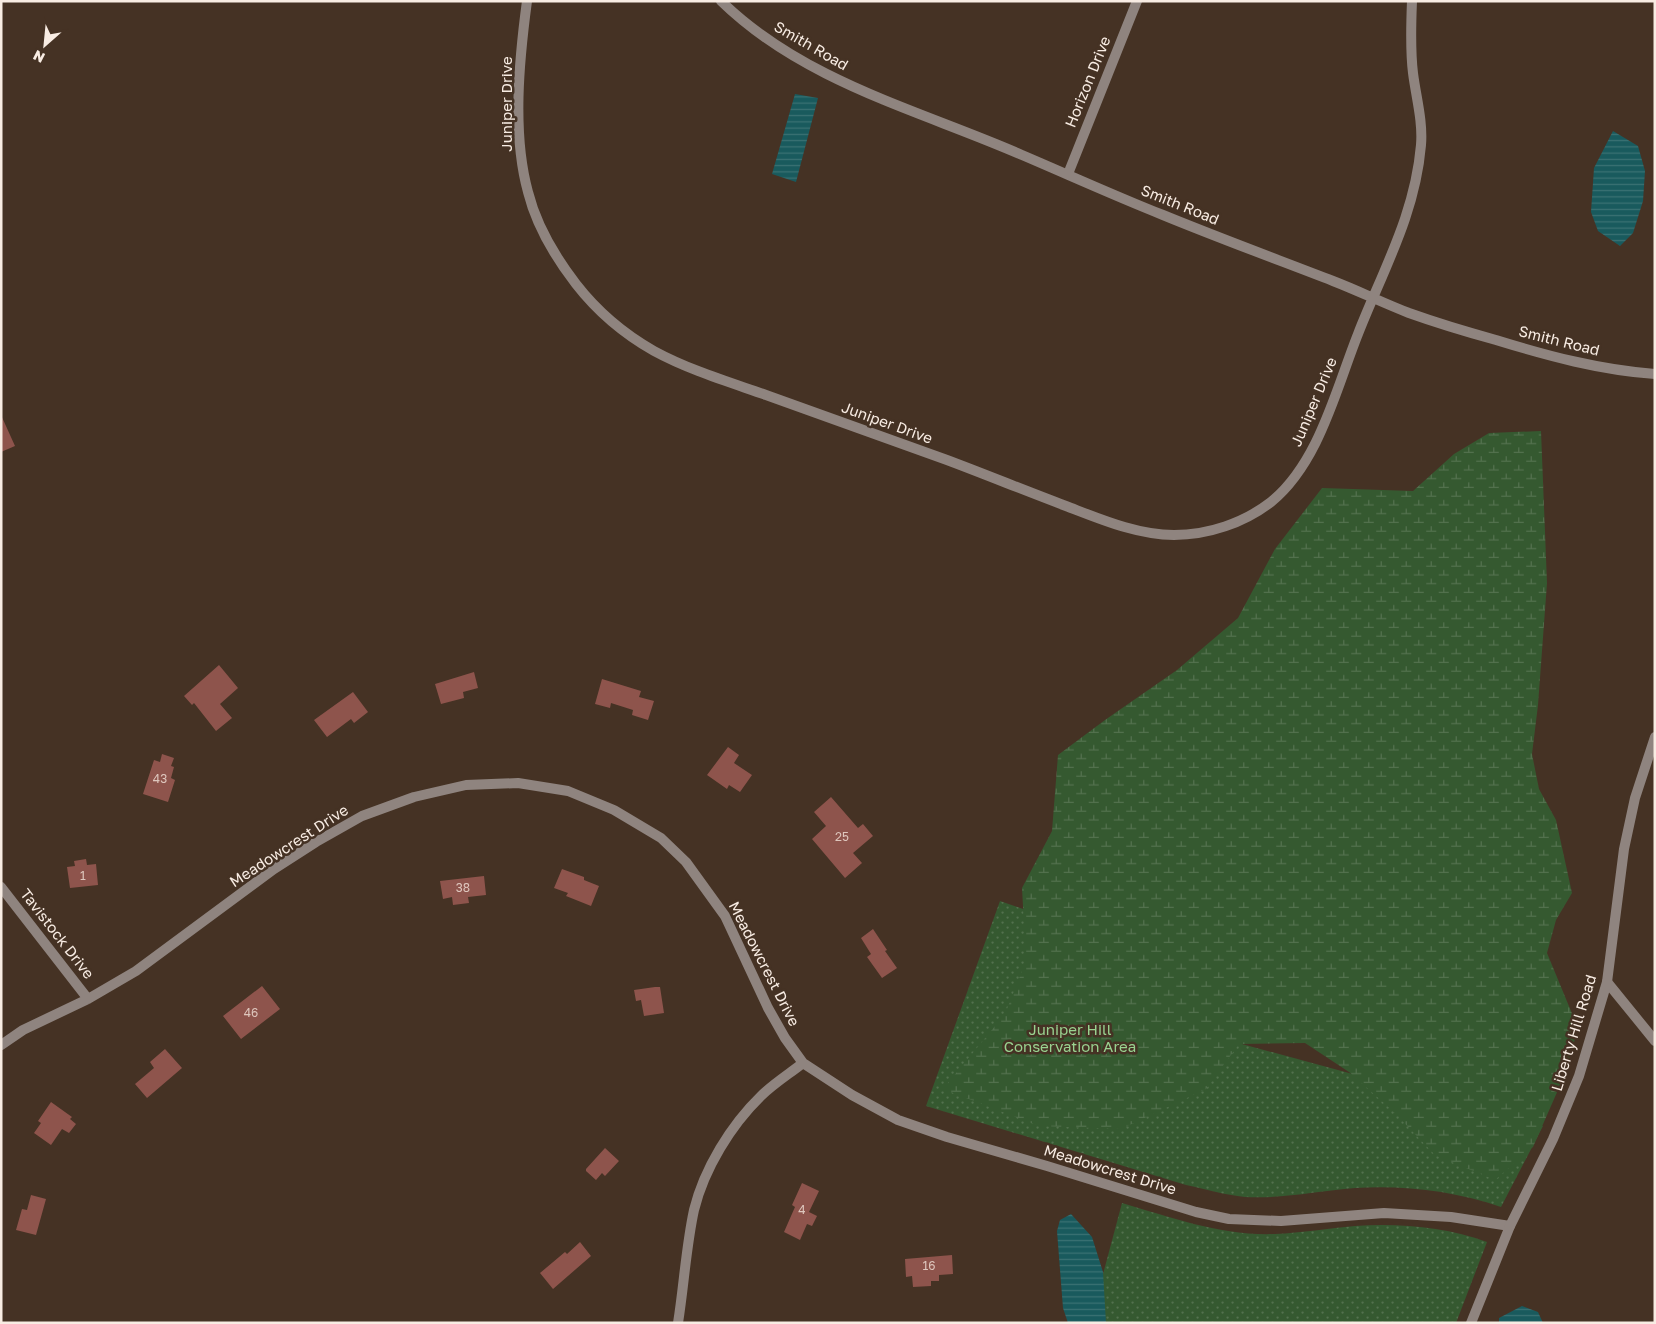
<svg xmlns="http://www.w3.org/2000/svg" width="1656" height="1324" viewBox="0 0 1656 1324" font-family="'Golos Text',sans-serif">
	<style>
		.green { fill: url(#green-dots) }
		.wetland { fill: url(#wetland-marsh) }
		.water { fill: url(#water-rules) }
		.building { fill: #8e544c }
		.lines { fill: none; stroke-linecap: round; stroke-linejoin: round }
		.minor { stroke: #8f847f; stroke-width: 10 }
		.tertiary { stroke: #8f847f; stroke-width: 10 }
		.labels { text-anchor: middle; stroke-width: 5; stroke-linejoin: round; paint-order: stroke }
		.number-label { font-size: 12px; fill: #dec6bd }
		.street-label { font-size: 15px; fill: #f8ece3; stroke: #453224 }
		.park-label { font-size: 15px; fill: #99d290; stroke: #453224 }
	</style>
	<defs>
		<pattern id="green-dots" width="8" height="8" patternUnits="userSpaceOnUse" patternTransform="scale(1.25)"><rect width="8" height="8" fill="#355930"/><path d="M2 2h.1M6 6h.1" fill="none" stroke="#53714e" stroke-width="1.8" stroke-linecap="round"/></pattern>
		<pattern id="wetland-marsh" width="20" height="14" patternUnits="userSpaceOnUse" patternTransform="scale(1.25)"><rect width="20" height="14" fill="#355930"/><path d="M1 5h8M5 5V1M11 12h8M15 12V8" fill="none" stroke="#53714e"/></pattern>
		<pattern id="water-rules" width="6" height="5" patternUnits="userSpaceOnUse" patternTransform="scale(1.25)"><rect width="6" height="5" fill="#195a5d"/><path d="M0 2.5h6" fill="none" stroke="#3b7274"/></pattern>
	</defs>
	<rect width="100%" height="100%" fill="#453224"/>
	<!-- green -->
	<path class="green" d="M 1000,901 L 1217,977 L 1198,1032 L 1543,1126 L 1501,1207 C 1455,1191 1404,1185 1355,1188 C 1318,1191 1282,1199 1245,1197 C 1225,1195 1205,1189 1186,1185 L 926,1106 Z
		M 1122,1203 C 1173,1218 1222,1236 1275,1234 C 1302,1233 1329,1228 1355,1226 C 1399,1223 1446,1227 1487,1242 L 1456,1323 L 1090,1323 Z"/>
	<!-- wetland -->
	<path class="wetland" d="M 1541,431 L 1547,583 L 1538,705 L 1532,754 L 1539,789 L 1556,820 L 1572,893 L 1556,920 L 1547,953 L 1578,1028 L 1565,1074 L 1533,1147 L 1495,1180 L 1435,1155 L 1393,1111 L 1349,1072 L 1305,1043 L 1239,1044 L 1206,1089 L 1121,1129 L 1039,1126 L 943,1089 L 1005,1014 L 1026,961 L 1022,888 L 1052,831 L 1058,755 L 1105,720 L 1177,670 L 1238,618 L 1275,549 L 1322,488 L 1413,491 L 1454,454 L 1489,433 Z"/>
	<!-- water -->
	<path class="water" d="M 795,94 L 818,98 L 796,182 L 772,174 Z
		M 1613,131 L 1638,146 L 1645,171 L 1643,201 L 1633,233 L 1620,246 L 1598,231 L 1591,212 L 1594,168 Z
		M 1071,1214 L 1092,1237 L 1103,1272 L 1106,1323 L 1068,1323 L 1063,1308 L 1057,1231 L 1060,1220 Z
		M 1522,1306 L 1538,1312 L 1543,1323 L 1499,1323 L 1499,1318 Z"/>
	<!-- building -->
	<path class="building" d="M 1,415 L 15,446 L 1,452 Z
		M 219,665 L 238,688 L 220,704 L 232,718 L 216,731 L 194,703 L 192,705 L 184,696 Z
		M 474,672 L 478,688 L 463,692 L 464,698 L 441,704 L 435,684 Z
		M 602,679 L 641,691 L 639,697 L 654,701 L 648,720 L 632,715 L 633,710 L 611,703 L 610,708 L 595,704 Z
		M 353,692 L 368,712 L 354,723 L 351,719 L 327,737 L 314,720 Z
		M 728,747 L 739,755 L 734,763 L 752,775 L 740,792 L 729,785 L 727,789 L 707,775 Z
		M 162,754 L 174,758 L 171,766 L 174,767 L 171,778 L 175,780 L 168,802 L 143,794 L 154,760 L 160,762 Z
		M 831,797 L 858,828 L 863,824 L 873,836 L 853,853 L 862,863 L 845,878 L 812,839 L 826,826 L 814,812 Z
		M 86,859 L 87,865 L 96,864 L 98,885 L 70,888 L 67,867 L 75,866 L 74,861 Z
		M 562,869 L 584,877 L 584,880 L 599,886 L 591,906 L 566,896 L 568,893 L 554,888 Z
		M 484,876 L 486,895 L 468,897 L 469,903 L 453,905 L 452,897 L 443,899 L 440,881 Z
		M 873,929 L 887,950 L 885,951 L 897,968 L 882,978 L 867,957 L 871,954 L 861,938 Z
		M 262,986 L 280,1009 L 241,1039 L 223,1016 Z
		M 655,987 L 660,987 L 664,1013 L 644,1016 L 641,1000 L 636,1001 L 634,990 Z
		M 165,1049 L 182,1068 L 147,1098 L 135,1084 L 154,1068 L 150,1062 Z
		M 51,1102 L 72,1117 L 70,1119 L 76,1124 L 69,1133 L 62,1129 L 51,1145 L 34,1133 L 41,1123 L 38,1121 Z
		M 605,1148 L 619,1161 L 605,1176 L 602,1173 L 596,1180 L 586,1171 L 586,1169 Z
		M 802,1183 L 819,1191 L 809,1212 L 817,1216 L 812,1226 L 807,1224 L 800,1240 L 784,1232 L 795,1207 L 792,1205 Z
		M 31,1195 L 46,1199 L 36,1235 L 16,1230 L 22,1209 L 27,1210 Z
		M 580,1242 L 591,1256 L 553,1289 L 540,1273 L 565,1252 L 567,1254 Z
		M 952,1255 L 953,1274 L 939,1275 L 939,1281 L 931,1281 L 931,1286 L 913,1287 L 912,1276 L 906,1277 L 905,1259 Z"/>
	<g class="lines">
		<!-- minor -->
		<path class="minor" d="M 527,1 C 519,61 512,134 528,192 C 536,224 556,258 576,284 C 597,311 624,334 654,351 C 689,370 729,382 766,395 C 826,417 887,438 947,460 C 987,475 1026,491 1066,506 C 1100,519 1137,535 1174,535 C 1208,535 1244,523 1271,502 C 1319,463 1336,389 1358,334 C 1383,270 1415,215 1421,145 C 1423,121 1416,97 1413,73 C 1410,49 1411,25 1412,1
			M 721,1 C 804,82 919,110 1022,155 C 1069,175 1115,196 1163,215 C 1219,238 1276,259 1333,281 C 1359,291 1383,303 1409,313 C 1437,323 1467,332 1496,340 C 1548,356 1600,370 1655,374
			M 1068,174 L 1137,1
			M 1,887 L 88,999
			M 1607,982 L 1655,1041
			M 1,1045 L 23,1030 L 88,999 L 136,971 L 274,869 L 316,842 L 362,816 L 414,797 L 466,785 L 518,783 L 568,791 L 614,810 L 661,838 L 686,862 L 725,916 L 768,1008 L 785,1038 L 803,1063 L 852,1095 L 898,1120 L 947,1137 L 1047,1166 L 1196,1212 L 1229,1219 L 1281,1221 L 1384,1213 L 1451,1217 L 1510,1226
			M 678,1323 C 684,1285 686,1247 694,1210 C 704,1169 731,1125 761,1096 C 773,1084 789,1074 803,1063"/>
		<!-- tertiary -->
		<path class="tertiary" d="M 1471,1323 L 1510,1226 L 1553,1139 L 1579,1076 L 1607,982 L 1624,849 L 1635,798 L 1655,737"/>
	</g>
	<g class="labels">
		<!-- number labels -->
		<g class="number-label">
			<text x="160" y="783">43</text>
			<text x="842" y="841">25</text>
			<text x="83" y="880">1</text>
			<text x="463" y="892">38</text>
			<text x="251" y="1017">46</text>
			<text x="802" y="1214">4</text>
			<text x="929" y="1270">16</text>
		</g>
		<!-- street labels -->
		<g class="street-label">
			<text transform="translate(811 46) rotate(30)" y="5">Smith Road</text>
			<text transform="translate(1088 82) rotate(-68)" y="5">Horizon Drive</text>
			<text transform="translate(507 104) rotate(-90)" y="5">Juniper Drive</text>
			<text transform="translate(1180 205) rotate(22)" y="5">Smith Road</text>
			<text transform="translate(1559 341) rotate(14)" y="5">Smith Road</text>
			<text transform="translate(1314 402) rotate(-67)" y="5">Juniper Drive</text>
			<text transform="translate(887 423) rotate(20)" y="5">Juniper Drive</text>
			<text transform="translate(289 846) rotate(-33)" y="5">Meadowcrest Drive</text>
			<text transform="translate(57 934) rotate(52)" y="5">Tavistock Drive</text>
			<text transform="translate(764 964) rotate(63)" y="5">Meadowcrest Drive</text>
			<text transform="translate(1574 1033) rotate(-73)" y="5">Liberty Hill Road</text>
			<text transform="translate(1110 1170) rotate(17)" y="5">Meadowcrest Drive</text>
		</g>
		<!-- park labels -->
		<g class="park-label">
			<text x="1070" y="1035">Juniper Hill<tspan x="1070" dy="17">Conservation Area</tspan></text>
		</g>
	</g>
	<!-- border -->
	<rect width="1656" height="1324" fill="none" stroke="#f8ece3" stroke-width="5"/>
	<!-- north arrow -->
	<g transform="translate(45 45) rotate(207)" stroke="#453224" stroke-width="4" paint-order="stroke">
	<path d="M0-4L9 19L0 12L-9 19Z" fill="#f8ece3"/>
	<text y="-8" font-size="14" font-weight="bold" text-anchor="middle" fill="#f8ece3">N</text>
	</g>
</svg>
